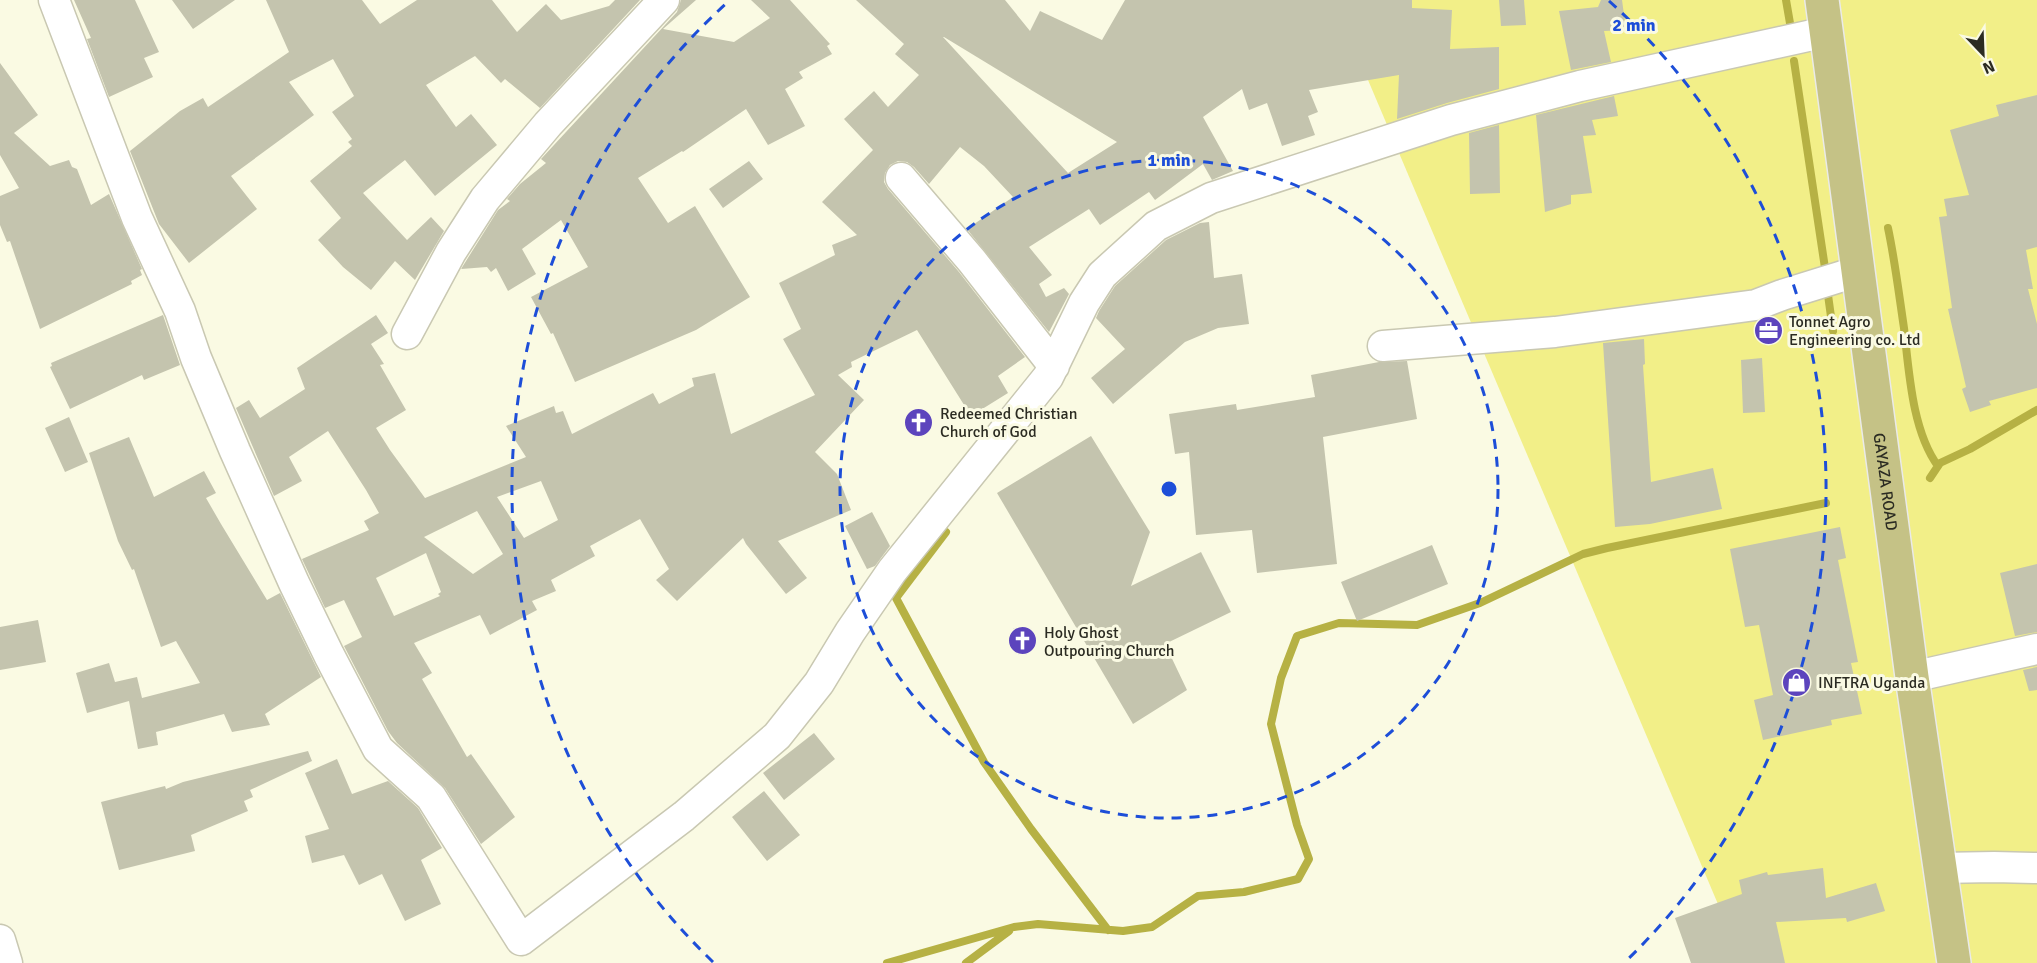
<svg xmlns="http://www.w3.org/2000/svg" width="2037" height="963" viewBox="0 0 2037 963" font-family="Signika,sans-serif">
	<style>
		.green { fill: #f2ef88 }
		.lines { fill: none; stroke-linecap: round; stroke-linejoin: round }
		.stream { stroke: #b6b144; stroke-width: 8 }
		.building { fill: #c4c4ae; fill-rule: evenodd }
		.street-casing { stroke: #c9c8b2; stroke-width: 33 }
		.primary-casing { stroke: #eaeae9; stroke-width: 36 }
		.street { stroke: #fff; stroke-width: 30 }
		.primary { stroke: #c5c286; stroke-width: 33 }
		.ring { fill: none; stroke: #1d4ed8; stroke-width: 3; stroke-dasharray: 10 8 }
		.labels { text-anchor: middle; stroke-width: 6; stroke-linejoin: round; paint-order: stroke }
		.poi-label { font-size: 16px; fill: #2b2b22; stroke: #fafae3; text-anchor: start }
		.street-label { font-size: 16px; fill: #2b2b22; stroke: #fafae3 }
		.centre { fill: #1d4ed8; stroke: #fafae3; stroke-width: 3 }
		.ring-label { font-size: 18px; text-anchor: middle; font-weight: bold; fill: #1d4ed8; stroke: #fafae3; stroke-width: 6; stroke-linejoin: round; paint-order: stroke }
	</style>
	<rect width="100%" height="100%" fill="#fafae3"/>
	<!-- green -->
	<path class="green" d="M 1364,0 L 2037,0 L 2037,963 L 1743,963 L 1368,80 Z"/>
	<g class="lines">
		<!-- stream -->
		<path class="stream" d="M 1786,0 L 1791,29
			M 1794,61 L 1825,268
			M 1888,228 C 1895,261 1899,295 1904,328 C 1909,371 1912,431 1938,466
			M 1828,295 L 1833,331
			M 1930,478 L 1940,463 L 1970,449 L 2037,410
			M 946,532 L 896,598 L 984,762 L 1031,829 L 1108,930
			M 887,963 L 1014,927 L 1038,924 L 1123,931 L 1152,927 L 1198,896 L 1244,892 L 1298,879 L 1309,859 L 1297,825 L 1271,724 L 1281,678 L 1297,636 L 1339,623 L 1417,625 L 1480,603 L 1583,554 L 1607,548 L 1826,503
			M 966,963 L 1009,931"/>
	</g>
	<!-- building -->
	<path class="building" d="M 74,0 L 135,0 L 159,52 L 144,58 L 153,77 L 109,97 L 87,39 L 91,38 Z
		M 172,0 L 235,0 L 193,29 Z
		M 266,0 L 362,0 L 380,24 L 417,0 L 492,0 L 517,32 L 546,4 L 561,20 L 609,6 L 615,0 L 640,0 L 540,108 L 505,79 L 501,83 L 475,56 L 426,85 L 456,127 L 471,114 L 497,145 L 435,196 L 405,160 L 363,193 L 407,240 L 431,217 L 444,231 L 415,280 L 395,261 L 371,290 L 343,267 L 318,240 L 341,218 L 310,181 L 352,146 L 348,142 L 352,139 L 332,112 L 354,96 L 333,59 L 289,82 L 314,115 L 231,176 L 257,209 L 189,263 L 159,224 L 130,151 L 180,111 L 203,98 L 208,107 L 289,52 Z
		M 681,0 L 696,0 L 663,29 L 734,42 L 770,18 L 751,0 L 790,0 L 830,44 L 827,46 L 832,54 L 799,72 L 803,78 L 785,89 L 805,126 L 768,145 L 746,109 L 683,152 L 682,151 L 638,178 L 668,223 L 695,206 L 750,297 L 696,330 L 575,382 L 553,333 L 551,334 L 531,297 L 588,267 L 561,220 L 522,249 L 536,274 L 508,291 L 496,268 L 491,272 L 487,267 L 461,269 L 498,210 L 510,201 L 507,199 L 520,184 L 546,163 L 541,159 L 677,12 Z
		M 856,0 L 1005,0 L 1030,31 L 1040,11 L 1102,40 L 1125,0 L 1412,0 L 1412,8 L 1452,10 L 1450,49 L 1499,47 L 1499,89 L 1447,103 L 1397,119 L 1399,75 L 1309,90 L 1318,112 L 1308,116 L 1315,135 L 1282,146 L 1267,103 L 1249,110 L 1242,89 L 1203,117 L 1233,171 L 1212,180 L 1203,164 L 1155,200 L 1149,192 L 1100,225 L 1089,209 L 1029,247 L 1052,275 L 1039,284 L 1046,297 L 1064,288 L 1069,294 L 1049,332 L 967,229 L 1013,197 L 984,166 L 960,147 L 929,184 L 914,167 L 907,162 L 898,161 L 890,165 L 885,173 L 884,182 L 888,189 L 959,272 L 1025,357 L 998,376 L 1008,393 L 971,416 L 917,330 L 851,362 L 852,367 L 838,375 L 864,400 L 815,452 L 837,474 L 851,510 L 778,541 L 807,578 L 786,594 L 746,544 L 743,538 L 677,601 L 656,580 L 669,569 L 640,519 L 590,546 L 595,556 L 551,580 L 556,591 L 532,601 L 537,610 L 490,635 L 480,615 L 414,643 L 432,673 L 422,679 L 467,757 L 471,754 L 515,817 L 481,844 L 445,788 L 397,743 L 388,731 L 344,646 L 362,637 L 344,600 L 325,608 L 302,559 L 369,530 L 364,521 L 379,513 L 366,490 L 328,431 L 289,457 L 302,481 L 274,496 L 236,408 L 249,400 L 260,418 L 305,389 L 297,368 L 376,315 L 388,333 L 371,344 L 384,364 L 380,365 L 406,410 L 376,428 L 390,450 L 425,498 L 526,457 L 506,426 L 554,406 L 556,413 L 563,411 L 572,434 L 653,393 L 659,404 L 694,386 L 692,378 L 715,373 L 731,434 L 815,395 L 783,339 L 801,329 L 779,283 L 835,255 L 832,245 L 857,235 L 822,202 L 873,150 L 844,119 L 874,91 L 888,107 L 919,75 L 895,54 L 904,44 ZM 943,37 L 944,37 L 1117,142 L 1068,173 ZM 541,481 L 558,520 L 524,538 L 497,497 ZM 477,511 L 503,554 L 473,574 L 424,537 ZM 426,553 L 441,592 L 438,594 L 440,596 L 394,616 L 376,578 Z
		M 1499,0 L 1524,0 L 1526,25 L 1501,26 Z
		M 1601,0 L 1622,0 L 1626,30 L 1604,31 L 1611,62 L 1571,70 L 1559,11 L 1598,7 Z
		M 0,63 L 38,115 L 14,133 L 50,166 L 69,160 L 72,167 L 77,169 L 91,205 L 109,194 L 142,269 L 140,270 L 142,275 L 131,281 L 132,284 L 40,329 L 10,241 L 7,242 L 0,225 L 0,196 L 19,188 L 0,155 Z
		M 2037,95 L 2037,247 L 2026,250 L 2033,289 L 2028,289 L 2037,324 L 2037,388 L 1989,401 L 1991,405 L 1970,412 L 1962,389 L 1966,387 L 1948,309 L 1952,308 L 1939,217 L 1947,216 L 1944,199 L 1969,195 L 1950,130 L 1999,116 L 1996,105 Z
		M 1614,96 L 1618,116 L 1592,120 L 1596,135 L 1583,136 L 1592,193 L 1571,195 L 1571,204 L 1545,212 L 1536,115 Z
		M 1499,125 L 1500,193 L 1470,194 L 1469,133 Z
		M 749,161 L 763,179 L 723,208 L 709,189 Z
		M 1209,222 L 1214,278 L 1242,274 L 1249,324 L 1218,328 L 1185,342 L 1113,404 L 1091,378 L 1125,349 L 1096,318 L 1099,311 L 1115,286 L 1166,240 L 1200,223 Z
		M 163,315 L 180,365 L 144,380 L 142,375 L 70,409 L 50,367 L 52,366 L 51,363 Z
		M 1644,339 L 1645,364 L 1643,365 L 1651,482 L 1713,468 L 1722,509 L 1650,524 L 1615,527 L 1603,343 Z
		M 1762,358 L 1765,412 L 1743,413 L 1741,360 Z
		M 1407,361 L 1417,419 L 1323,437 L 1337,564 L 1257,573 L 1252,530 L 1196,535 L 1189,452 L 1175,454 L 1169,414 L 1236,404 L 1237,410 L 1315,397 L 1311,375 L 1379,362 Z
		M 69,417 L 88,462 L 65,472 L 45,428 Z
		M 1091,436 L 1150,532 L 1131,586 L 1201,552 L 1231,612 L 1165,644 L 1187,690 L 1133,724 L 997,493 Z
		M 129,437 L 154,497 L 204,471 L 216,493 L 206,498 L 221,524 L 267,600 L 280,593 L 321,677 L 265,714 L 270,725 L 232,732 L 224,714 L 156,732 L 158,745 L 138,749 L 129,701 L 87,713 L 76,673 L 109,663 L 115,682 L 137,677 L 142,698 L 200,683 L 176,641 L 161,647 L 134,569 L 132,570 L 118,541 L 89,453 Z
		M 872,512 L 890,546 L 875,566 L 867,569 L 845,526 Z
		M 1840,527 L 1846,558 L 1838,560 L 1858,662 L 1851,663 L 1862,714 L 1831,720 L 1832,725 L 1763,740 L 1754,700 L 1773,695 L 1759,625 L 1745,627 L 1730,549 Z
		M 1432,545 L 1448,584 L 1357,621 L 1341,582 Z
		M 2037,564 L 2037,632 L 2015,636 L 2000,573 Z
		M 38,620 L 46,662 L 0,670 L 0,627 Z
		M 2037,667 L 2037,690 L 2029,691 L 2023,670 Z
		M 814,733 L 835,759 L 784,800 L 763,773 Z
		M 308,751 L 312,761 L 250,790 L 253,797 L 244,801 L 248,811 L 191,835 L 195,851 L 119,870 L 101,802 L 165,786 L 166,789 L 183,782 Z
		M 337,759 L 352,794 L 388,781 L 418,808 L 442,848 L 421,860 L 441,904 L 405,921 L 382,874 L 359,885 L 344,855 L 312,863 L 305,836 L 329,829 L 305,773 Z
		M 764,791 L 800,835 L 767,861 L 732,817 Z
		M 1823,868 L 1826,898 L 1876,883 L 1885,911 L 1847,922 L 1846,918 L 1776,922 L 1785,963 L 1691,963 L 1675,918 L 1742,894 L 1739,880 L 1767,872 L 1768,875 Z"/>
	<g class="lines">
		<defs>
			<path id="street" d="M 54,0 L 137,218 L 180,311 L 196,358 L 235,451 L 294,583 L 329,655 L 378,749 L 431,797 L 521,940 L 684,816 L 777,736 L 819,683 L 850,632 L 892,571 L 1048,377 L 1084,303 L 1102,275 L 1156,226 L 1211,198 L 1451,120 L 1580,86 L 1826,32
				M 901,178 L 972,261 L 1054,366
				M 407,334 L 451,252 L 485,199 L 548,124 L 664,0
				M 1383,346 L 1555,332 L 1756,305 L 1782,295 L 1859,271
				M 1912,677 L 2037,649
				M 1939,868 L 1994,867 L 2037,868
				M 0,940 L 7,963"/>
			<g id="primary">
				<path id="s1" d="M 1822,0 L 1912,677 L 1954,963"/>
			</g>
		</defs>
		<!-- street casing -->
		<use href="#street" class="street-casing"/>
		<!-- primary casing -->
		<use href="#primary" class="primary-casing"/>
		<!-- street -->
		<use href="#street" class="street"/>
		<!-- primary -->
		<use href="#primary" class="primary"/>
	</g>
	<!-- distance rings -->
	<g class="ring">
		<circle cx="1169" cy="489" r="329"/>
		<path d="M713 962A657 657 0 0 1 729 1M1609 1A657 657 0 0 1 1625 962"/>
	</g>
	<!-- icons -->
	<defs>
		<symbol id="office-disc" viewBox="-11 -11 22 22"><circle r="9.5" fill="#5c44bd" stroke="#fafae3"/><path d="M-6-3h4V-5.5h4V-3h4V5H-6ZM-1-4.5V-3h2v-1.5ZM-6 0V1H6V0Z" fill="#fff"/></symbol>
		<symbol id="church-disc" viewBox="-11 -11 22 22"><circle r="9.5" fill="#5c44bd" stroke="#fafae3"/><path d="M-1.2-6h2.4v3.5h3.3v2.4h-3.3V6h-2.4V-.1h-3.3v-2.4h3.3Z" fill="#fff"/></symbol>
		<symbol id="shop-disc" viewBox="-11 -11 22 22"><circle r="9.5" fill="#5c44bd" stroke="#fafae3"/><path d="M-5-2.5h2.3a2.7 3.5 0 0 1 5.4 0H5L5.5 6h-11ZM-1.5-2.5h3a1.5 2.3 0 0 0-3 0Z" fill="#fff"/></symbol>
	</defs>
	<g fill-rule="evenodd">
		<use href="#office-disc" x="1752" y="314" width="33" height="33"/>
		<use href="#church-disc" x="902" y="406" width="33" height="33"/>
		<use href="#church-disc" x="1006" y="624" width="33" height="33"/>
		<use href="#shop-disc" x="1780" y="666" width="33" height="33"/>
	</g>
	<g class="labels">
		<!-- poi labels -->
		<g class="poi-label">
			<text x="1789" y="327">Tonnet Agro<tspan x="1789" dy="18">Engineering co. Ltd</tspan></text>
			<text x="940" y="419">Redeemed Christian<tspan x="940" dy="18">Church of God</tspan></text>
			<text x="1044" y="638">Holy Ghost<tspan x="1044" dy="18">Outpouring Church</tspan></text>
			<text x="1818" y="688">INFTRA Uganda</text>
		</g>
		<!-- street labels -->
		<g class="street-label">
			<text dy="6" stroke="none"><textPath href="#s1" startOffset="486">GAYAZA ROAD</textPath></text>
		</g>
	</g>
	<circle cx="1169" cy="489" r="9" class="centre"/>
	<g class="ring-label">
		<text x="1634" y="31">2 min</text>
		<text x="1169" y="166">1 min</text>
	</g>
	<!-- north arrow -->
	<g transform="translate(1983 54) rotate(157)" stroke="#fafae3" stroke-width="4.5" paint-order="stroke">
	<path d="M0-4.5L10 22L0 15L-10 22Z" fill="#2b2b22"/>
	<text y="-9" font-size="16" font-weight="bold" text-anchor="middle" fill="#2b2b22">N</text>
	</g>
</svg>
